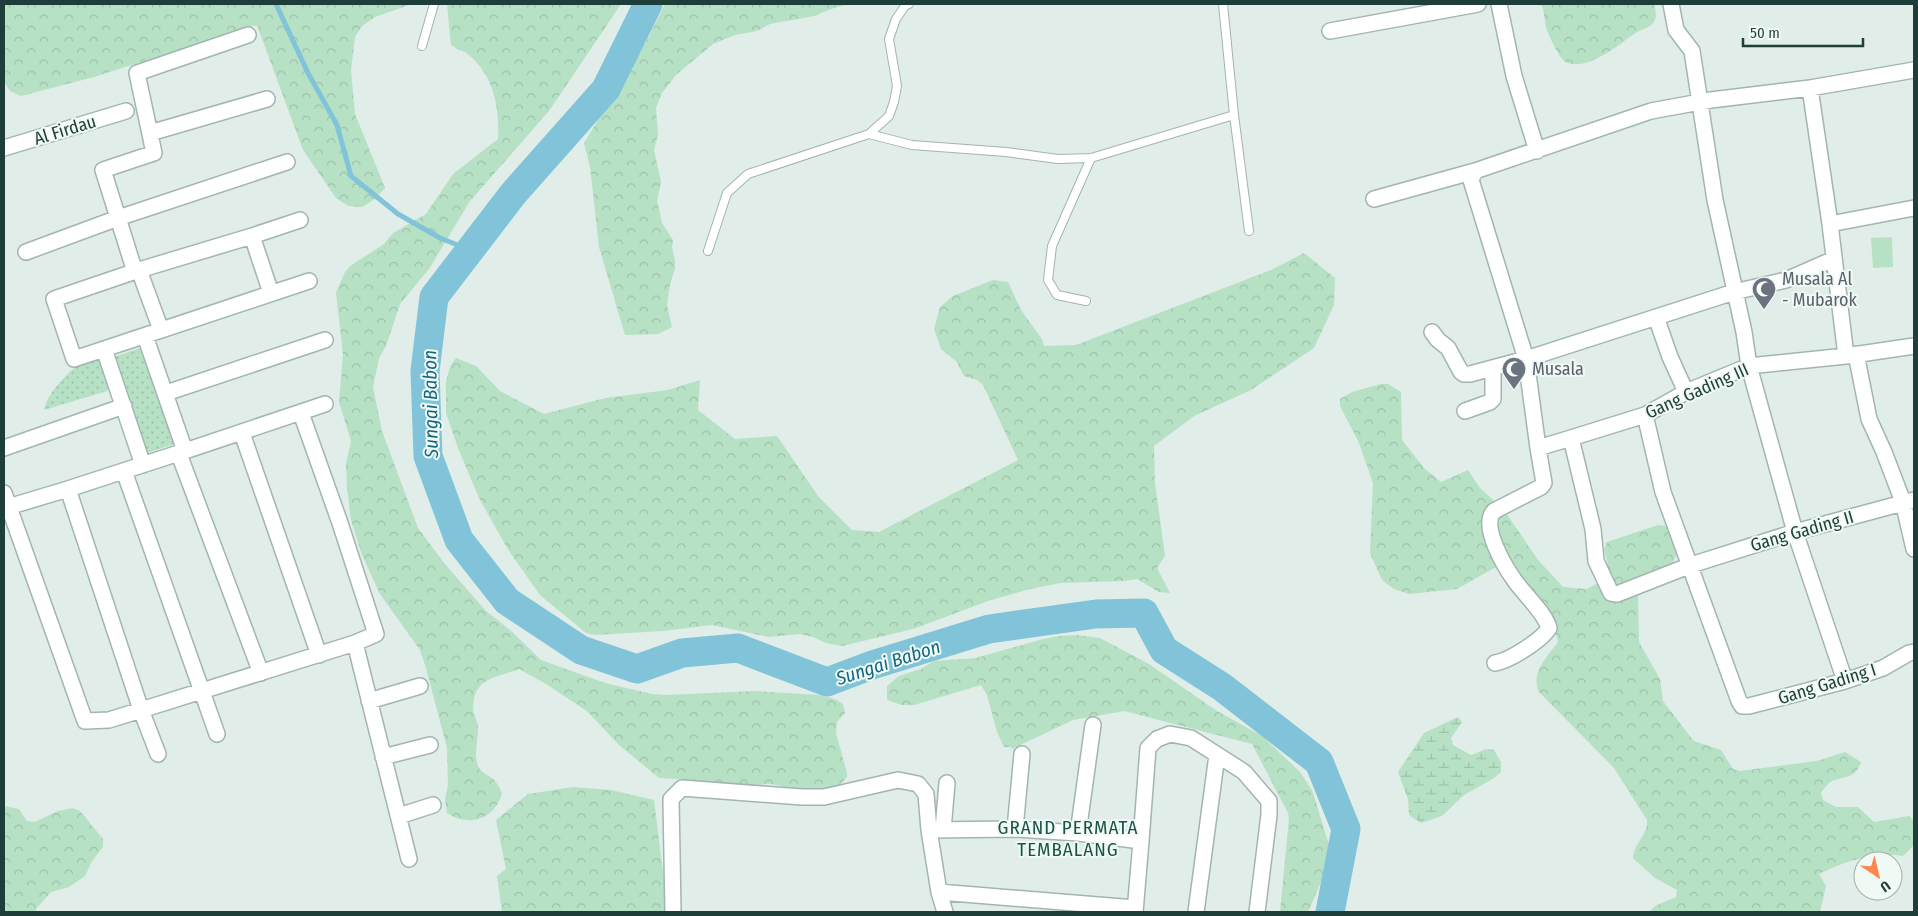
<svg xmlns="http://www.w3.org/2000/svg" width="1918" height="916" viewBox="0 0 1918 916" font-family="'Fira Sans Condensed',sans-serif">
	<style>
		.grass { fill: #b6e1c5 }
		.forest { fill: url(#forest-crowns) }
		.wetland { fill: url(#wetland-marsh) }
		.park { fill: url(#park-dots) }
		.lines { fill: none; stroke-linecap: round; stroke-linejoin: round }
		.stream { stroke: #81c4d9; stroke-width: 5 }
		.river { stroke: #81c4d9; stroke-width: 29 }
		.lane-casing { stroke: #a2b5b0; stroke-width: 10 }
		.street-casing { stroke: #a2b5b0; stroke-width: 18 }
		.lane { stroke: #fff; stroke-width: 8 }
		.street { stroke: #fff; stroke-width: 15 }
		.labels { text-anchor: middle; stroke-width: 4; stroke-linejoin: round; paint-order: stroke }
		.street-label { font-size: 18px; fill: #1e3f39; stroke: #f1f9f5 }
		.worship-label { font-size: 18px; fill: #5b616d; stroke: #f1f9f5; text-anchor: start }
		.water-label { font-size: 19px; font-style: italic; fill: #116782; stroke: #f1f9f5 }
		.neighbourhood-label { font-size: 19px; letter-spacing: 1px; fill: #18544a; stroke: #f1f9f5 }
	</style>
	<defs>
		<pattern id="forest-crowns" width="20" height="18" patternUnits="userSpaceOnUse" patternTransform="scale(1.25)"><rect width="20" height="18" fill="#b6e1c5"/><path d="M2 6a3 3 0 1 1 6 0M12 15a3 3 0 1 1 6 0" fill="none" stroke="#9cc2aa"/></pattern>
		<pattern id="wetland-marsh" width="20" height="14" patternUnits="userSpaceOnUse" patternTransform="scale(1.25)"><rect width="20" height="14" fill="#b6e1c5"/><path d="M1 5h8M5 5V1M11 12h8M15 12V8" fill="none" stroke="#9cc2aa"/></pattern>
		<pattern id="park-dots" width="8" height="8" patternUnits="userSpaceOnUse" patternTransform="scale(1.25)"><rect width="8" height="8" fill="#b6e1c5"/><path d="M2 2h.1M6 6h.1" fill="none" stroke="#9cc2aa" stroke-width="1.8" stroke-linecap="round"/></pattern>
	</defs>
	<rect width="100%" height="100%" fill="#e0ede8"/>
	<!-- grass -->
	<path class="grass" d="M 1892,237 L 1893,267 L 1873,268 L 1871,238 Z"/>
	<!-- forest -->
	<path class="forest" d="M 4,4 L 412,4 L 375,17 L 362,26 L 355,37 L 351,70 L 355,114 L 385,188 L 375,199 L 362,207 L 348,206 L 336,198 L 303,150 L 257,25 L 94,77 L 21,96 L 10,91 L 4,82 Z
		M 447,4 L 621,4 L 549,111 L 470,201 L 429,269 L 400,304 L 386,346 L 379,358 L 373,387 L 382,431 L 418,528 L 444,563 L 486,611 L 510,630 L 541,660 L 605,683 L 652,694 L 667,695 L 756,691 L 819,695 L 835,699 L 843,704 L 845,713 L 837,722 L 836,733 L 847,773 L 847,777 L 836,789 L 828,791 L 804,791 L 771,784 L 732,785 L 701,783 L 694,780 L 659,778 L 619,745 L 587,711 L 546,684 L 519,669 C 496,678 474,677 473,707 C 473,715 478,721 478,729 C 478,741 473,757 479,768 C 483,774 489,775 494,780 C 498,784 500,789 502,793 C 495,819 469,828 447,813 L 445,799 L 448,785 L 447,748 L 426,668 L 420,650 L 380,594 L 362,555 L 351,520 L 347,487 L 346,464 L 351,441 L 339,402 L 343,354 L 336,293 L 345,272 L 350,266 L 384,244 L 393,233 L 426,214 L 453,174 L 498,139 C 500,107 493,72 465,52 C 460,50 455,48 451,45 Z
		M 665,4 L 848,4 L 831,9 L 814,16 L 770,24 L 757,31 L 735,35 L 713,44 L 677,74 L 662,93 L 656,108 L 658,135 L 654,150 L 661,182 L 657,201 L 659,209 L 662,223 L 673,240 L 672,247 L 675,261 L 675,269 L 670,284 L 667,305 L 672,327 L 658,334 L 625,335 L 599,247 L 590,167 L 584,143 L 647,40 Z
		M 1541,4 L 1654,4 C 1656,10 1657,17 1654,22 C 1649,29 1640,29 1634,34 C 1618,45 1587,72 1566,62 C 1560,60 1549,36 1547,30 C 1544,21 1545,12 1541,4 Z
		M 1304,253 L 1335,278 L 1334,305 L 1314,348 L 1251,390 L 1194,416 L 1154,446 L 1155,483 L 1165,556 L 1157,568 L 1170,593 L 1159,592 L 1137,579 L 1124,581 L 1060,583 L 1030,589 L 991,600 L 913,629 L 842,646 L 826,643 L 813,637 L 799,634 L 769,637 L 712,625 L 663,631 L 594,635 L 586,633 L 540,595 L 507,548 L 479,498 L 458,448 L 446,413 L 446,382 L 450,367 L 456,358 L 476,366 L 500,391 L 544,414 L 605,398 L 668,390 L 700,380 L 698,410 L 735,439 L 777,436 L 818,496 L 852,530 L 879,532 L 1018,460 L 983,385 L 977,380 L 964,376 L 957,362 L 941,349 L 934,329 L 940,307 L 953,296 L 993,280 L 1008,282 L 1021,310 L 1042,339 L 1044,346 L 1076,345 L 1271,270 Z
		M 1381,384 L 1388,384 L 1401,392 L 1402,440 L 1424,468 L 1441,482 L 1468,470 L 1480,488 L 1504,510 L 1538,560 L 1563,587 L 1586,589 L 1601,582 L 1608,565 L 1604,549 L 1607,542 L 1658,525 L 1666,526 L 1677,554 L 1670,569 L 1648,582 L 1638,594 L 1639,642 L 1660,679 L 1663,701 L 1689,735 L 1694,741 L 1721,750 L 1733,769 L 1740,771 L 1817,761 L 1845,752 L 1861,762 C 1855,779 1845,776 1832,781 C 1828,783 1824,789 1821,793 L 1823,800 L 1836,807 L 1858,807 L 1874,822 L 1909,816 L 1914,821 L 1914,845 L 1903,856 C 1875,851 1845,861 1819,874 L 1826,886 L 1820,912 L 1649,912 L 1655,906 L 1676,897 L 1677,890 L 1655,878 L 1633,858 C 1634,843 1649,834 1647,820 L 1614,768 L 1539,692 C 1530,673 1548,656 1558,642 L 1552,618 L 1509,569 L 1494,568 L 1457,589 L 1409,594 L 1394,589 L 1382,580 L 1370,553 L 1373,483 L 1359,443 L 1340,406 L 1340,399 L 1352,392 Z
		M 1077,635 L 1100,638 L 1149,664 L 1217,711 L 1262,736 L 1300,772 L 1312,790 L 1329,845 L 1331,859 L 1308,912 L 1280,912 L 1289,818 L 1288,813 L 1252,744 L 1124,711 L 1073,720 L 1012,749 L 1011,747 L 1004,747 L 997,732 L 987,695 L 981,685 L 914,705 L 902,705 L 887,700 L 887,686 L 899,676 L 921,669 L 934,661 L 976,658 L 1043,639 L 1059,636 Z
		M 573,787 L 611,790 L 654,800 L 667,903 L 666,912 L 502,912 L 497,876 L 506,869 L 496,820 L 528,794 Z
		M 4,806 L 19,809 L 27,821 L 35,822 L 58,811 L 73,808 L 80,811 L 103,839 L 103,847 L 92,861 L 85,876 L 69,887 L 51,892 L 36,909 L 36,912 L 4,912 Z"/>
	<!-- wetland -->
	<path class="wetland" d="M 1458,717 L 1462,722 L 1451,738 L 1453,745 L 1471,755 L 1486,749 L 1494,750 L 1501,762 L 1501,772 L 1494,778 L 1464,795 L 1442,816 L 1421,823 L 1409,815 L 1408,799 L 1398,772 L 1424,733 Z"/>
	<!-- park -->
	<path class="park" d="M 140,348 L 174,444 L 147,453 L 114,357 Z
		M 98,356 L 108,387 L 107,391 L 44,410 C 46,395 69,370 83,362 C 87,359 93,358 98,356 Z"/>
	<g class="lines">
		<!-- stream -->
		<path class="stream" d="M 276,4 L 308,73 L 337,125 L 351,176 L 398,214 L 440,238 L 470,250"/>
		<!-- river -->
		<path class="river" d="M 648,4 L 606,89 L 513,194 L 434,297 L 425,371 L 428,456 L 459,540 L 507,601 L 581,650 L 637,669 L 682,653 L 738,648 L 827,682 L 872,665 L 989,629 L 1096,614 L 1144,613 L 1164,650 L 1222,687 L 1319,762 L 1346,829 L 1330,912"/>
		<defs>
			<path id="lane" d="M 1223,4 L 1234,115 L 1249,231
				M 422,46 L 434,4
				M 869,134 L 912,145 L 1006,152 L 1058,159 L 1091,158 L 1234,115
				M 708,251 L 727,193 L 748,174 L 869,134 L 889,116 L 894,102 L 897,86 L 889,39 L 896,19 L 905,6 L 909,4
				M 1086,301 L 1057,295 L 1048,280 L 1052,246 L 1091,158"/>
			<path id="street" d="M 1499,4 L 1514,76 L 1537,151
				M 1671,4 L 1676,30 L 1692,51 L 1715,200 L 1744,332 L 1749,366 L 1795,532 L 1845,681
				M 1330,31 L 1478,4
				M 1914,70 L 1810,88 L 1711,100 L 1651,111 L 1475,171 L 1471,180 L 1526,359 L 1538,448 L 1571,438 L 1593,529 L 1596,561 L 1611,593 L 1617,594 L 1691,565 L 1795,532 L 1914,500
				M 1810,88 L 1830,224 L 1846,356
				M 150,133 L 267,99
				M 4,148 L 126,111
				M 1374,199 L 1475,171
				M 1830,224 L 1914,208
				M 252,236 L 139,270 L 54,299 L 74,359 L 309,281
				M 26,252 L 118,218 L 287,162
				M 139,270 L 161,330
				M 135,272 L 103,170 L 154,153 L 137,73 L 248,35
				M 271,293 L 252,236 L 300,220
				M 1656,317 L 1670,357 L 1686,392
				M 1432,332 L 1438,340 L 1448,348 L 1461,372 L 1464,374 L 1470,374 L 1526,359 L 1734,292 L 1786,280 L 1834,259
				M 145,336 L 185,451 L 325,404
				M 104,349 L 143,465
				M 1856,354 L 1869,419 L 1884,452 L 1903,502 L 1914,549
				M 166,393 L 325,340
				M 1465,411 L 1490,402 L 1493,399 L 1493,368
				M 301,413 L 340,523 L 376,634 L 355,643
				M 1645,415 L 1663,492 L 1739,701 L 1742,706 L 1749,706 L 1845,681 L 1883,668 L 1909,653 L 1914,652
				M 242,433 L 319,655
				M 1571,438 L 1645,415 L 1686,392 L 1749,366 L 1846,356 L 1914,346
				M 4,448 L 124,406
				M 179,454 L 261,673
				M 124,471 L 217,734
				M 68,489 L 185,451
				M 4,493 L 85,721 L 109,720 L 141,710 L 158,754
				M 8,507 L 68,489 L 141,710 L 355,643 L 409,859
				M 1495,663 C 1509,661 1542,640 1549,628 C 1545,613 1525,595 1515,581 C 1505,567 1480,526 1494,511 L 1541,487 L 1544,483 L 1538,448
				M 369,701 L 420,686
				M 383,757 L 430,745
				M 399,816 L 433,805
				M 1015,829 L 1022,754
				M 929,830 L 1015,829 L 1078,833 L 1141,841 L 1135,912
				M 943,830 L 947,783
				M 1078,833 L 1093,725
				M 1141,841 L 1148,748 L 1157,739 L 1170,734 L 1191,738 L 1244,772 L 1269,801 L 1269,815 L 1257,912
				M 939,892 L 945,912
				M 673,912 L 671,799 L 682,788 L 802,797 L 824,797 L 898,780 L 918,784 L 926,794 L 929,830 L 939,892 L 1135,908
				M 1196,912 L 1217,755"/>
		</defs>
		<!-- lane casing -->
		<use href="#lane" class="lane-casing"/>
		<!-- street casing -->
		<use href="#street" class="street-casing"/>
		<!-- lane -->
		<use href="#lane" class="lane"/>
		<!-- street -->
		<use href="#street" class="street"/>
	</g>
	<!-- icons -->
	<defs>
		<symbol id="mosque-pin" viewBox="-11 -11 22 30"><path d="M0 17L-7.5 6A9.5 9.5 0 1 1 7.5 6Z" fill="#6b7280" stroke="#f1f9f5"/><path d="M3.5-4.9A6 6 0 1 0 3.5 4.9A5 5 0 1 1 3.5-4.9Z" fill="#fff"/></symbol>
	</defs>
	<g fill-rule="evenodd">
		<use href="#mosque-pin" x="1750" y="275" width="28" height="38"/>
		<use href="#mosque-pin" x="1500" y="355" width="28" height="38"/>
	</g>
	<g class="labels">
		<!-- street labels -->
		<g class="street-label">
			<text transform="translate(65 130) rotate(-17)" y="6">Al Firdau</text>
			<text transform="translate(1697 391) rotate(-24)" y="6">Gang Gading III</text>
			<text transform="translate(1802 531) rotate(-16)" y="6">Gang Gading II</text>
			<text transform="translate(1827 684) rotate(-17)" y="6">Gang Gading I</text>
		</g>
		<!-- worship labels -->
		<g class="worship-label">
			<text x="1782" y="285">Musala Al<tspan x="1782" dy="21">- Mubarok</tspan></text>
			<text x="1532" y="375">Musala</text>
		</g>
		<!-- water labels -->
		<g class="water-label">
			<text transform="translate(430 404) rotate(-91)" y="7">Sungai Babon</text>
			<text transform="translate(888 662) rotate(-18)" y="7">Sungai Babon</text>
		</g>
		<!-- neighbourhood labels -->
		<g class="neighbourhood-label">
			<text x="1068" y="834">GRAND PERMATA<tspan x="1068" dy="22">TEMBALANG</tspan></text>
		</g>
	</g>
	<!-- border -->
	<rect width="1918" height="916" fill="none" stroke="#1e3f39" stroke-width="10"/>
	<!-- north arrow -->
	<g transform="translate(1878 876) rotate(145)"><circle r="24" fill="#f1f9f5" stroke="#9dafaa"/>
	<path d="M0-4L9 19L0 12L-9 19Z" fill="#ff854c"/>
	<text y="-8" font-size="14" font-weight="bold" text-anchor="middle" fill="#1e3f39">U</text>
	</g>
	<!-- scale -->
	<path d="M1743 38v8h120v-8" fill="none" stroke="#1e3f39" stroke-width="2.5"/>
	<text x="1750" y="38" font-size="15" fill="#1e3f39" stroke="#f1f9f5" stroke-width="4" paint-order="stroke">50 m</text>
</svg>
